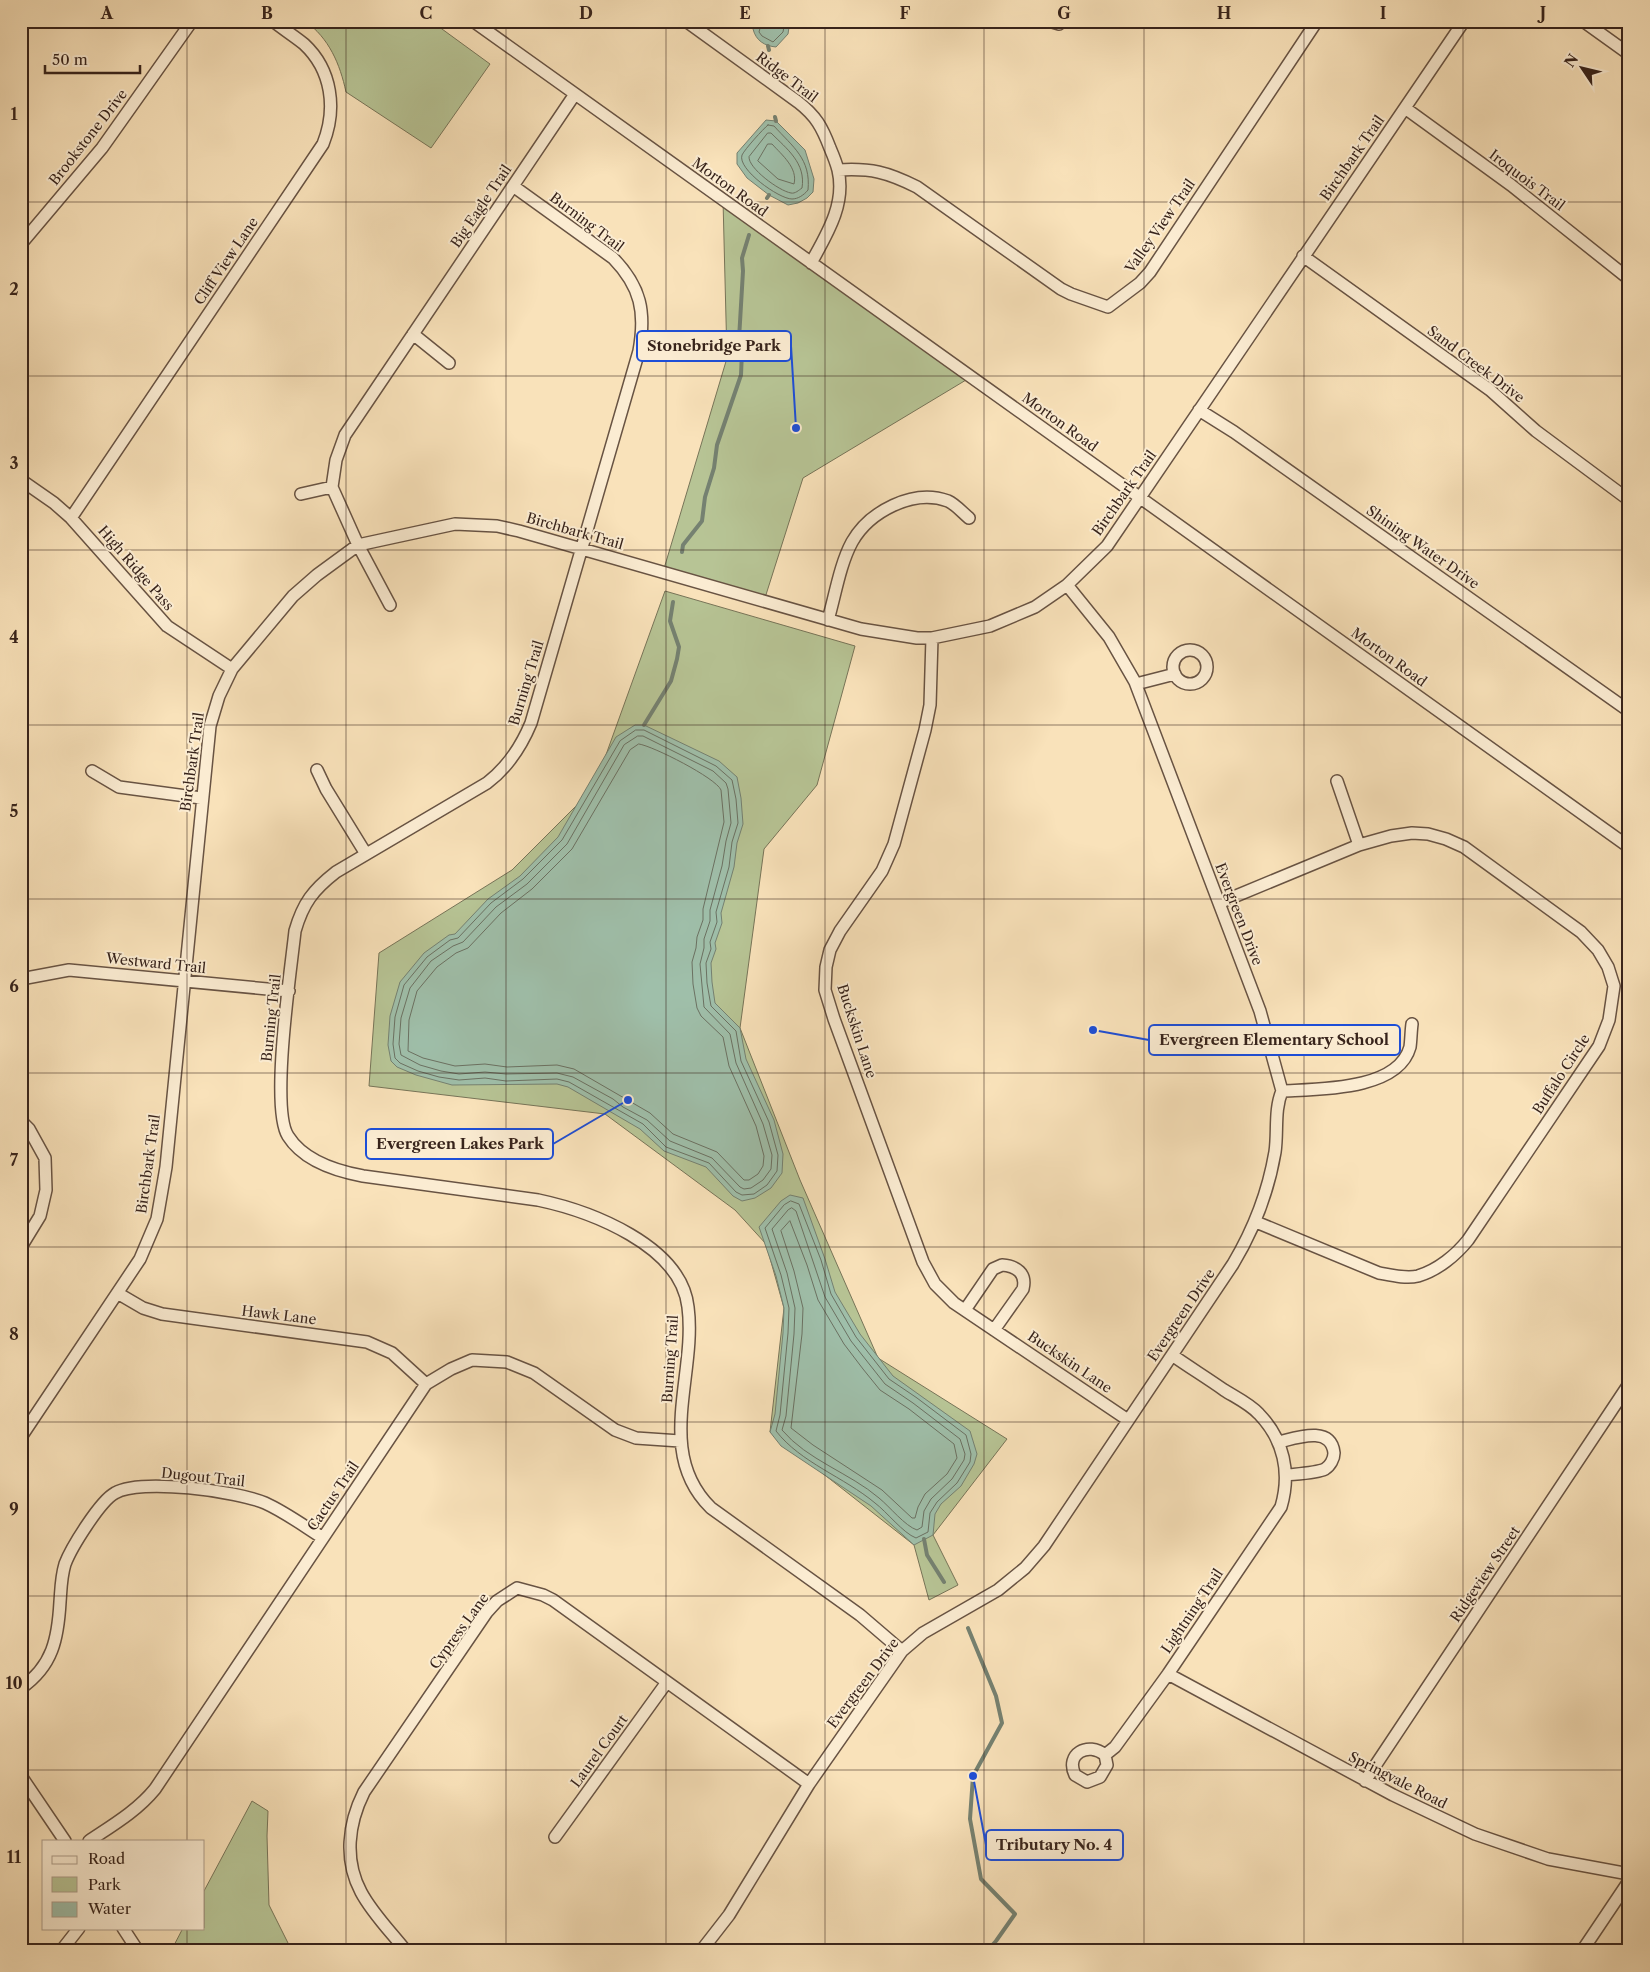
<svg xmlns="http://www.w3.org/2000/svg" width="1650" height="1972" viewBox="0 0 1650 1972" font-family="'Libre Caslon Text',serif">
	<style>
		.green { fill: #b7c495; stroke: #777458 }
		.water { fill: #9fbfaa; stroke: #758171 }
		.lines { fill: none; stroke-linecap: round; stroke-linejoin: round }
		.shore { stroke: #6b7162; stroke-width: 1 }
		.stream { stroke: #758171; stroke-width: 4 }
		.minor-casing { stroke: #685343; stroke-width: 14 }
		.minor { stroke: #fbecd2; stroke-width: 11 }
		.grid { fill: none; stroke: #37231b; stroke-width: 1; stroke-opacity: 0.55 }
		.labels { text-anchor: middle; stroke-width: 4; stroke-linejoin: round; paint-order: stroke }
		.street-label { font-size: 14px; fill: #37231b; stroke: #fbecd2 }
		.leader { fill: none; stroke: #1d4ed8; stroke-width: 2 }
		.callout-dot { fill: #1d4ed8; stroke: #fbecd2; stroke-width: 2 }
		.callout { fill: #fbecd2; stroke: #1d4ed8; stroke-width: 2 }
		.callout-label { font-size: 15px; text-anchor: middle; font-weight: bold; fill: #37231b }
		.neatline { fill: none; stroke: #37231b; stroke-width: 2 }
		.grid-label { font-size: 16px; text-anchor: middle; font-weight: bold; fill: #37231b }
	</style>
	<rect width="100%" height="100%" fill="#f9e2ba"/>
	<filter id="stains"><feTurbulence type="fractalNoise" baseFrequency=".004" numOctaves="4"/><feColorMatrix values="0 0 0 0 .2 0 0 0 0 .09 0 0 0 0 .02 0 0 0 .5 -.17"/></filter>
	<radialGradient id="worn" r=".72"><stop offset=".6" stop-color="#630" stop-opacity="0"/><stop offset="1" stop-color="#630" stop-opacity=".3"/></radialGradient>
	<!-- green -->
	<path class="green" d="M 305,21 L 431,21 L 490,64 L 431,148 L 346,92 C 340,64 329,38 305,21 Z
		M 723,200 L 971,377 L 803,478 L 764,601 L 663,572 L 727,358 Z
		M 665,591 L 855,646 L 817,785 L 764,849 L 740,1028 L 800,1180 L 878,1358 L 1007,1439 L 933,1535 L 958,1585 L 929,1600 L 914,1545 L 770,1432 L 784,1308 L 766,1244 L 735,1210 L 605,1114 L 369,1086 L 379,953 L 512,870 L 594,788 Z
		M 252,1801 L 268,1811 L 267,1836 L 269,1905 L 292,1951 L 171,1951 L 183,1928 L 204,1928 L 204,1891 Z"/>
	<!-- water -->
	<path class="water" d="M 758,21 L 790,21 L 788,34 L 776,47 C 765,46 756,41 753,29 Z
		M 766,120 L 776,121 L 805,150 L 814,179 L 813,192 L 807,198 L 798,203 L 788,205 L 769,195 L 747,178 L 737,164 L 737,153 Z
		M 635,725 L 644,725 L 719,761 L 737,777 L 741,798 L 743,824 L 737,843 L 734,867 L 721,913 L 722,923 L 715,943 L 716,949 L 711,963 L 712,982 L 715,1003 L 740,1028 L 746,1059 L 774,1120 L 783,1154 L 782,1173 L 771,1188 L 755,1198 L 742,1201 L 733,1196 L 706,1167 L 664,1151 L 640,1129 L 568,1087 L 557,1084 L 452,1085 L 416,1075 L 397,1067 L 391,1061 L 388,1045 L 390,1016 L 400,982 L 424,953 L 449,935 L 455,934 L 488,899 L 520,876 L 558,837 L 616,737 Z
		M 790,1195 L 803,1198 L 825,1259 L 835,1292 L 860,1334 L 893,1376 L 970,1431 L 977,1454 L 974,1464 L 961,1486 L 941,1504 L 935,1514 L 933,1535 L 914,1545 L 871,1506 L 781,1446 L 770,1432 L 775,1414 L 783,1333 L 784,1308 L 776,1276 L 759,1227 L 781,1201 Z"/>
	<g class="lines">
		<!-- shore -->
		<path class="shore" d="M 762,21 L 759,32 L 762,36 L 773,42 L 783,32 L 785,21
			M 768,125 L 774,126 C 793,147 811,159 808,190 C 804,195 798,199 792,199 C 779,199 737,169 742,155 C 745,149 763,129 768,125 Z
			M 768,133 L 771,133 C 787,149 806,163 802,188 C 799,190 795,194 791,193 C 779,191 748,168 749,157 Z
			M 768,144 L 772,144 C 782,155 798,168 794,184 L 778,179 L 758,161 Z
			M 636,730 L 644,730 L 716,766 L 732,780 L 736,799 L 738,823 L 732,842 L 729,867 L 716,912 L 717,922 L 710,942 L 711,949 L 706,963 L 707,983 L 711,1006 L 736,1031 L 741,1061 L 769,1122 L 778,1155 L 777,1171 L 767,1185 L 754,1194 L 742,1195 L 736,1192 L 709,1163 L 666,1147 L 643,1124 L 569,1082 L 557,1079 L 506,1081 L 485,1078 L 459,1080 L 439,1077 L 418,1071 L 400,1063 L 395,1058 L 393,1044 L 395,1017 L 404,985 L 427,957 L 450,940 L 458,938 L 491,903 L 523,879 L 562,840 L 620,741 Z
			M 638,736 L 643,736 L 713,771 L 726,783 L 728,789 L 731,823 L 726,841 L 722,866 L 710,910 L 710,921 L 704,939 L 704,948 L 700,964 L 704,1007 L 730,1034 L 736,1063 L 763,1124 L 772,1155 L 771,1169 L 763,1180 L 751,1188 L 744,1189 L 740,1187 L 712,1158 L 670,1141 L 647,1120 L 623,1107 L 613,1099 L 573,1077 L 557,1073 L 506,1074 L 485,1072 L 459,1074 L 441,1071 L 420,1065 L 401,1055 L 399,1044 L 401,1018 L 410,988 L 431,961 L 453,946 L 463,942 L 496,907 L 527,884 L 567,844 L 624,745 Z
			M 639,744 C 653,746 716,778 721,790 L 724,822 L 703,909 L 703,920 L 697,937 L 696,948 L 692,962 L 693,984 L 697,1008 L 701,1016 L 723,1037 L 729,1066 L 756,1126 L 764,1156 L 763,1166 L 758,1174 L 749,1180 L 744,1180 L 717,1152 L 673,1134 L 650,1113 L 574,1069 L 557,1065 L 507,1067 L 485,1064 L 455,1066 L 423,1058 L 408,1051 L 409,1020 L 417,991 L 437,967 L 456,953 L 468,948 L 501,913 L 532,889 L 572,849 L 630,750 Z
			M 791,1201 L 799,1204 L 821,1260 L 831,1294 L 856,1337 L 889,1379 L 917,1398 L 966,1435 L 971,1454 L 970,1462 L 957,1483 L 937,1502 L 930,1513 L 928,1532 L 916,1538 C 903,1533 887,1512 875,1503 C 844,1477 801,1463 776,1431 L 780,1415 L 788,1333 L 789,1308 L 781,1275 L 765,1228 L 784,1205 Z
			M 792,1208 L 796,1211 L 825,1297 L 851,1341 L 885,1384 L 913,1403 L 960,1439 L 965,1454 L 964,1460 L 952,1479 L 931,1499 L 924,1511 L 922,1527 L 917,1530 C 905,1526 890,1507 879,1498 C 850,1473 807,1460 782,1430 L 786,1416 L 794,1334 L 795,1308 L 787,1273 L 772,1229 L 788,1210 Z
			M 790,1221 L 807,1265 L 818,1300 L 844,1344 L 863,1369 L 880,1390 L 909,1409 L 954,1444 L 957,1458 L 947,1474 L 925,1494 L 918,1507 L 915,1518 L 912,1518 L 882,1490 L 813,1445 L 791,1428 L 802,1334 L 803,1308 L 794,1271 L 781,1231 Z"/>
		<!-- stream -->
		<path class="stream" d="M 768,46 L 769,50
			M 775,117 L 776,121
			M 767,198 L 769,195
			M 682,552 L 683,545 L 702,521 L 705,497 L 714,468 L 717,445 L 741,375 L 742,351 L 739,339 L 743,271 L 742,258 L 749,235
			M 644,725 L 671,681 L 677,659 L 679,647 L 670,621 L 673,602
			M 924,1539 L 927,1555 L 944,1582
			M 968,1628 L 996,1696 L 1002,1723 L 973,1776 L 970,1819 L 981,1879 L 1015,1914 L 996,1941 L 987,1951"/>
		<defs>
			<path id="minor" d="M 473,21 L 1629,847
				M 686,21 L 798,102 C 816,116 822,127 830,148 C 833,155 836,162 838,170 C 846,204 827,234 811,263
				M 1049,21 L 1059,24 L 1062,21
				M 1583,21 L 1629,54
				M 1405,108 L 1511,185 L 1629,279
				M 838,170 C 871,168 887,172 917,187 L 1061,289 L 1071,294 L 1108,307 L 1140,283 L 1150,272 L 1317,21
				M 513,186 L 613,258 C 641,287 646,312 639,351 L 531,723 C 521,747 508,767 487,783 L 336,872 C 313,890 303,903 295,931 C 291,969 270,1108 288,1136 C 303,1160 336,1171 363,1176 L 538,1200 C 590,1211 681,1245 688,1307 C 697,1375 654,1452 711,1508 L 860,1615 L 902,1651
				M 21,244 L 102,148 L 192,21
				M 1303,256 L 1490,390 L 1536,431 L 1629,500
				M 413,334 L 449,363
				M 1199,410 L 1234,432 L 1629,711
				M 21,480 L 54,503 L 71,518 L 167,626 L 232,669
				M 332,487 L 358,545 L 390,605
				M 301,494 L 332,487 L 336,460 L 345,435 L 575,94
				M 71,518 L 323,144 C 337,109 332,70 304,44 C 294,36 283,29 273,21
				M 828,620 C 835,596 840,564 852,542 C 869,512 913,488 948,501 C 955,504 963,513 969,518
				M 932,638 L 930,705 L 925,730 L 894,844 L 882,871 L 840,931 L 830,950 L 826,967 L 825,990 L 834,1019 L 923,1262 L 935,1284 L 954,1303 L 1128,1420
				M1173 667a17 17 0 1 1 34 0a17 17 0 1 1-34 0Z
				M 1136,684 L 1175,674
				M 317,770 L 326,789 L 366,854
				M 92,771 L 119,787 L 201,798
				M 1337,781 L 1359,845
				M 1219,903 L 1359,845 L 1391,836 L 1412,833 L 1428,834 L 1446,839 L 1464,847 L 1581,932 L 1598,950 L 1608,967 L 1614,986 L 1609,1020 L 1599,1046 L 1468,1240 C 1456,1255 1438,1270 1418,1276 C 1406,1279 1390,1275 1379,1273 L 1256,1222
				M 21,979 L 69,970 L 289,991
				M 1282,1091 C 1317,1089 1398,1091 1410,1047 C 1411,1040 1411,1031 1412,1024
				M 21,1121 L 29,1129 L 45,1158 L 46,1190 L 40,1216 L 21,1247
				M 119,1294 L 143,1308 L 162,1314 L 367,1342 L 392,1353 L 426,1384
				M 965,1310 L 993,1269 L 1002,1265 C 1016,1266 1027,1273 1023,1289 L 994,1330
				M 21,1437 L 140,1259 L 157,1219 L 166,1167 L 210,726 L 219,696 L 232,669 L 293,596 L 317,575 L 358,545 L 455,524 L 497,526 L 519,531 L 861,629 L 917,638 L 932,638 L 990,626 L 1035,607 L 1067,585 L 1107,546 L 1464,21
				M 1279,1442 C 1296,1438 1331,1425 1334,1453 C 1334,1459 1330,1466 1325,1469 C 1317,1473 1296,1474 1287,1475
				M 1168,1674 L 1393,1795 L 1475,1834 L 1548,1859 L 1629,1874
				M 21,1688 C 53,1666 58,1638 60,1602 C 61,1589 61,1577 65,1564 C 71,1548 100,1501 115,1493 C 140,1478 237,1491 265,1503 C 285,1512 304,1526 323,1538
				M 1105,1755 L 1107,1765 L 1100,1777 L 1087,1782 L 1075,1775 C 1065,1754 1088,1741 1105,1755 L 1115,1747 L 1168,1674 L 1281,1507 C 1291,1473 1284,1440 1259,1414 C 1250,1404 1235,1397 1224,1390 C 1207,1378 1189,1367 1172,1355
				M 21,1776 L 65,1841
				M 1365,1781 L 1629,1384
				M 555,1837 L 667,1682
				M 89,1841 C 113,1825 137,1811 155,1789 L 426,1384 L 451,1369 L 472,1360 L 507,1362 L 534,1373 L 615,1430 L 636,1438 L 680,1441
				M 123,1928 L 138,1951
				M 61,1951 L 79,1928
				M 406,1951 C 391,1932 372,1913 361,1892 C 344,1860 348,1824 364,1792 L 487,1612 L 497,1601 L 517,1588 L 543,1595 L 553,1600 L 809,1784
				M 701,1951 L 729,1915 L 809,1784 L 902,1651 L 923,1633 L 998,1590 L 1025,1568 L 1044,1546 L 1233,1264 C 1254,1229 1268,1193 1275,1152 C 1278,1132 1274,1110 1282,1091 L 1260,1011 L 1135,682 L 1109,637 L 1067,585
				M 1582,1951 L 1629,1881"/>
		</defs>
		<!-- minor casing -->
		<use href="#minor" class="minor-casing"/>
		<!-- minor -->
		<use href="#minor" class="minor"/>
	</g>
	<!-- grid -->
	<path class="grid" d="M 187,21 L 187,1841M 346,21 L 346,1951M 506,21 L 506,1951M 666,21 L 666,1951M 825,21 L 825,1951M 984,21 L 984,1951M 1144,21 L 1144,1951M 1304,21 L 1304,1951M 1463,21 L 1463,1951M 21,202 L 1629,202M 21,376 L 1629,376M 21,550 L 1629,550M 21,725 L 1629,725M 21,899 L 1629,899M 21,1073 L 1629,1073M 21,1247 L 1629,1247M 21,1422 L 1629,1422M 21,1596 L 1629,1596M 21,1770 L 1629,1770M 187,1928 L 187,1951"/>
	<g class="labels">
		<!-- street labels -->
		<g class="street-label">
			<text transform="translate(787 77) rotate(37)" y="5">Ridge Trail</text>
			<text transform="translate(88 137) rotate(-52)" y="5">Brookstone Drive</text>
			<text transform="translate(1352 158) rotate(-55)" y="5">Birchbark Trail</text>
			<text transform="translate(1527 180) rotate(37)" y="5">Iroquois Trail</text>
			<text transform="translate(730 187) rotate(36)" y="5">Morton Road</text>
			<text transform="translate(481 206) rotate(-56)" y="5">Big Eagle Trail</text>
			<text transform="translate(587 222) rotate(37)" y="5">Burning Trail</text>
			<text transform="translate(1160 226) rotate(-55)" y="5">Valley View Trail</text>
			<text transform="translate(226 261) rotate(-56)" y="5">Cliff View Lane</text>
			<text transform="translate(1476 364) rotate(37)" y="5">Sand Creek Drive</text>
			<text transform="translate(1060 422) rotate(36)" y="5">Morton Road</text>
			<text transform="translate(1124 493) rotate(-55)" y="5">Birchbark Trail</text>
			<text transform="translate(575 531) rotate(16)" y="5">Birchbark Trail</text>
			<text transform="translate(1423 547) rotate(35)" y="5">Shining Water Drive</text>
			<text transform="translate(136 568) rotate(49)" y="5">High Ridge Pass</text>
			<text transform="translate(1389 657) rotate(36)" y="5">Morton Road</text>
			<text transform="translate(526 683) rotate(-73)" y="5">Burning Trail</text>
			<text transform="translate(192 762) rotate(-82)" y="5">Birchbark Trail</text>
			<text transform="translate(1239 914) rotate(69)" y="5">Evergreen Drive</text>
			<text transform="translate(156 963) rotate(6)" y="5">Westward Trail</text>
			<text transform="translate(271 1018) rotate(-84)" y="5">Burning Trail</text>
			<text transform="translate(857 1031) rotate(72)" y="5">Buckskin Lane</text>
			<text transform="translate(1561 1074) rotate(-57)" y="5">Buffalo Circle</text>
			<text transform="translate(148 1164) rotate(-82)" y="5">Birchbark Trail</text>
			<text transform="translate(279 1315) rotate(7)" y="5">Hawk Lane</text>
			<text transform="translate(1181 1315) rotate(-56)" y="5">Evergreen Drive</text>
			<text transform="translate(670 1359) rotate(-86)" y="5">Burning Trail</text>
			<text transform="translate(1070 1362) rotate(34)" y="5">Buckskin Lane</text>
			<text transform="translate(203 1477) rotate(6)" y="5">Dugout Trail</text>
			<text transform="translate(333 1496) rotate(-56)" y="5">Cactus Trail</text>
			<text transform="translate(1485 1574) rotate(-56)" y="5">Ridgeview Street</text>
			<text transform="translate(1192 1611) rotate(-56)" y="5">Lightning Trail</text>
			<text transform="translate(459 1631) rotate(-54)" y="5">Cypress Lane</text>
			<text transform="translate(863 1683) rotate(-53)" y="5">Evergreen Drive</text>
			<text transform="translate(599 1751) rotate(-54)" y="5">Laurel Court</text>
			<text transform="translate(1398 1780) rotate(27)" y="5">Springvale Road</text>
		</g>
	</g>
	<!-- callouts -->
	<path class="leader" d="M796 428L791 346M1093 1030L1149 1040M628 1100L553 1144M973 1776L986 1845"/>
	<g class="callout-dot">
		<circle cx="796" cy="428" r="5"/>
		<circle cx="1093" cy="1030" r="5"/>
		<circle cx="628" cy="1100" r="5"/>
		<circle cx="973" cy="1776" r="5"/>
	</g>
	<g class="callout">
		<rect x="637" y="331" width="154" height="30" rx="5"/>
		<rect x="1149" y="1025" width="251" height="30" rx="5"/>
		<rect x="366" y="1129" width="187" height="30" rx="5"/>
		<rect x="986" y="1830" width="137" height="30" rx="5"/>
	</g>
	<g class="callout-label">
		<text x="714" y="351">Stonebridge Park</text>
		<text x="1274" y="1045">Evergreen Elementary School</text>
		<text x="460" y="1149">Evergreen Lakes Park</text>
		<text x="1054" y="1850">Tributary No. 4</text>
	</g>
	<!-- margin -->
	<rect width="1650" height="1972" fill="none" stroke="#f9e2ba" stroke-width="55"/>
	<!-- legend -->
	<rect x="42" y="1840" width="162" height="90" fill="#fbecd2" stroke="#ad9c89"/>
	<rect x="52" y="1856" width="25" height="8" fill="#fbecd2" stroke="#ad9c89"/>
	<text x="88" y="1864" font-size="15" fill="#37231b">Road</text>
	<rect x="52" y="1877" width="25" height="15" fill="#b7c495" stroke="#ad9c89"/>
	<text x="88" y="1890" font-size="15" fill="#37231b">Park</text>
	<rect x="52" y="1902" width="25" height="15" fill="#9fbfaa" stroke="#ad9c89"/>
	<text x="88" y="1914" font-size="15" fill="#37231b">Water</text>
	<!-- north arrow -->
	<g transform="translate(1582 68) rotate(305)" stroke="#fbecd2" stroke-width="4" paint-order="stroke">
	<path d="M0-4L9 19L0 12L-9 19Z" fill="#37231b"/>
	<text y="-8" font-size="14" font-weight="bold" text-anchor="middle" fill="#37231b">N</text>
	</g>
	<!-- scale -->
	<path d="M45 65v8h95v-8" fill="none" stroke="#37231b" stroke-width="2.5"/>
	<text x="52" y="65" font-size="15" fill="#37231b" stroke="#fbecd2" stroke-width="4" paint-order="stroke">50 m</text>
	<rect x="28" y="28" width="1594" height="1916" class="neatline"/>
	<g class="grid-label">
		<text x="107" y="19">A</text>
		<text x="267" y="19">B</text>
		<text x="426" y="19">C</text>
		<text x="586" y="19">D</text>
		<text x="745" y="19">E</text>
		<text x="905" y="19">F</text>
		<text x="1064" y="19">G</text>
		<text x="1224" y="19">H</text>
		<text x="1383" y="19">I</text>
		<text x="1543" y="19">J</text>
		<text x="14" y="120">1</text>
		<text x="14" y="295">2</text>
		<text x="14" y="469">3</text>
		<text x="14" y="643">4</text>
		<text x="14" y="817">5</text>
		<text x="14" y="992">6</text>
		<text x="14" y="1166">7</text>
		<text x="14" y="1340">8</text>
		<text x="14" y="1515">9</text>
		<text x="14" y="1689">10</text>
		<text x="14" y="1863">11</text>
	</g>
	<rect width="100%" height="100%" filter="url(#stains)"/>
	<rect width="100%" height="100%" fill="url(#worn)"/>
</svg>
